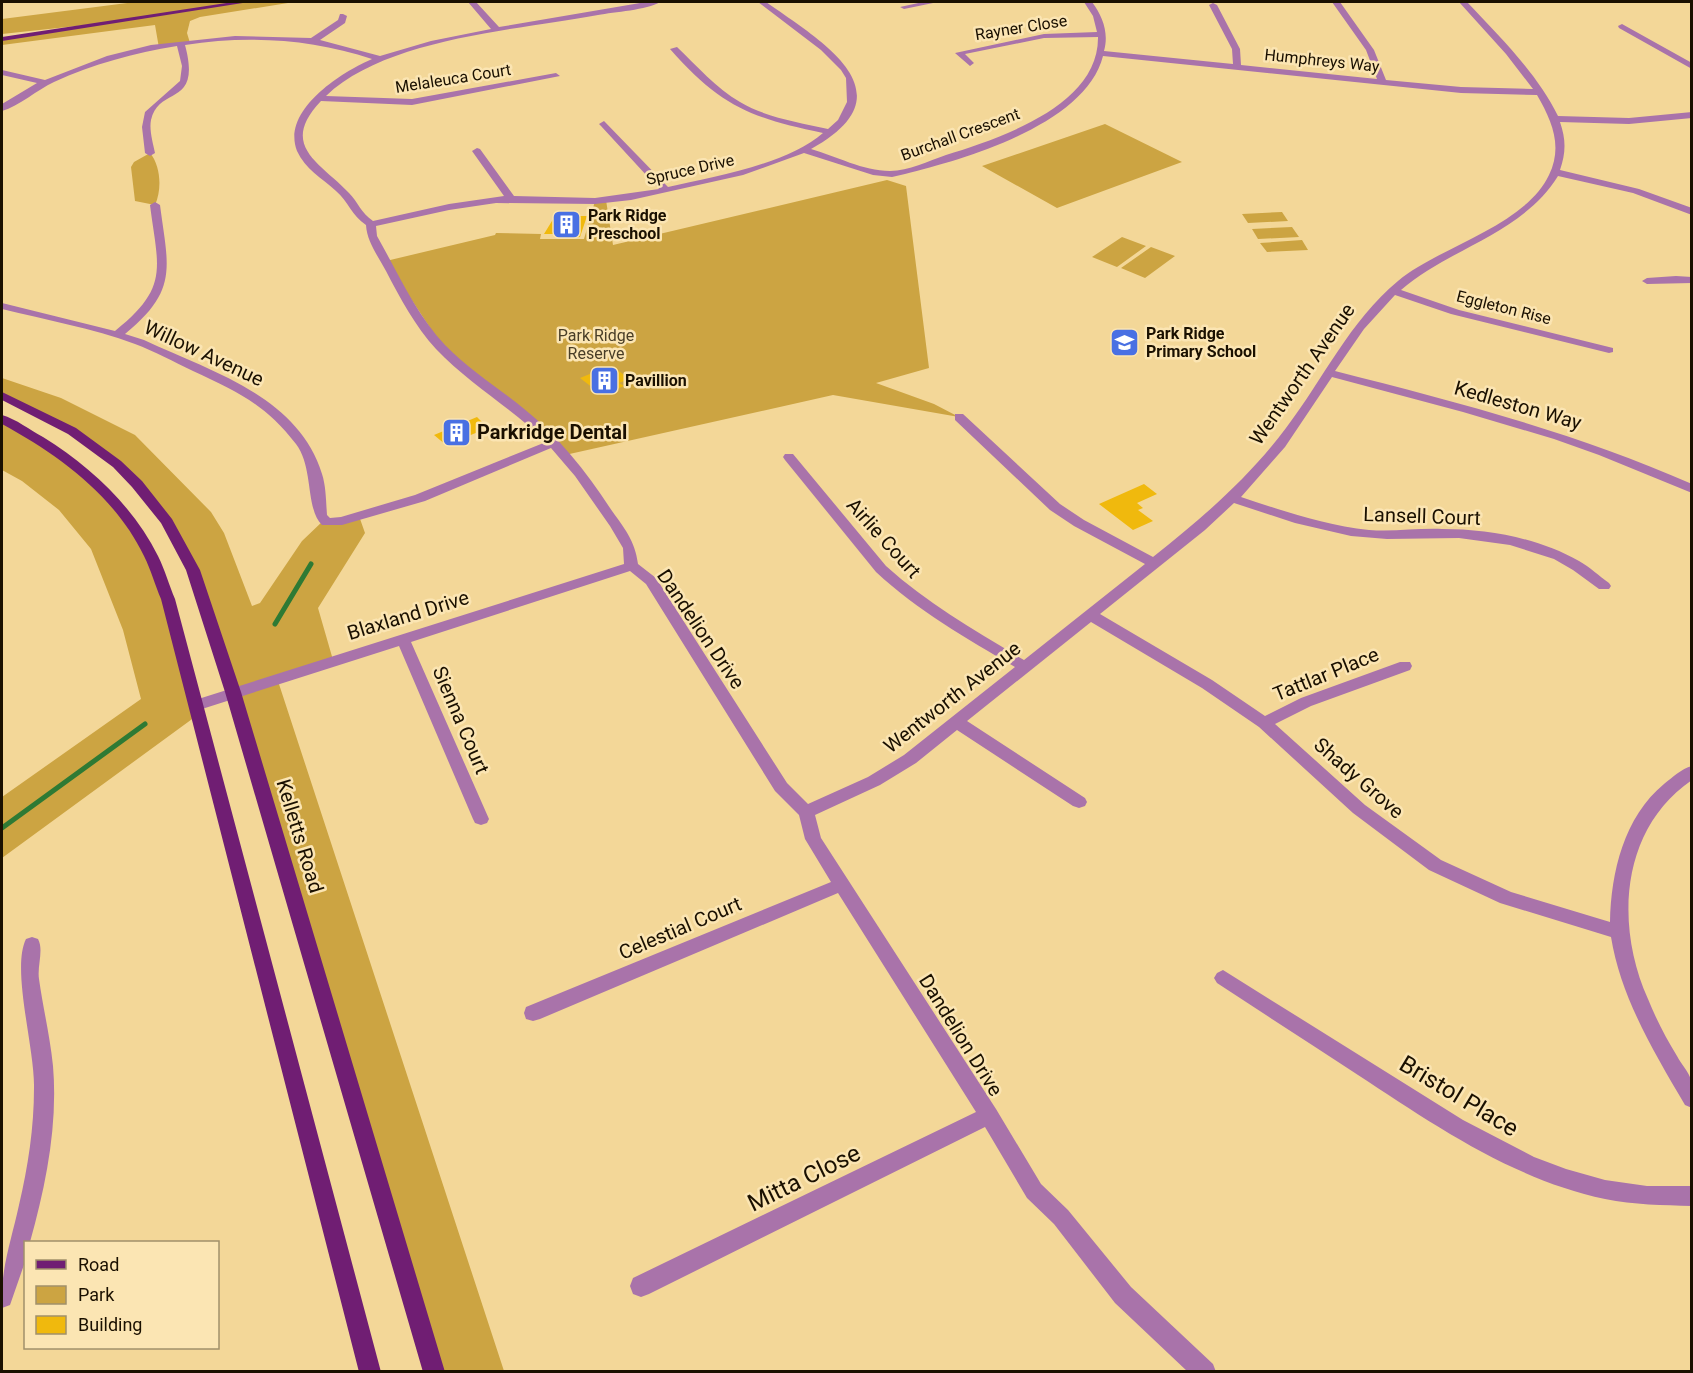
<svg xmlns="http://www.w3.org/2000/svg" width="1693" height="1373" viewBox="0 0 1693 1373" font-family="Roboto,sans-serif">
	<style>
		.green { fill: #cca442 }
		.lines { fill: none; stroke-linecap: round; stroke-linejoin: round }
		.stream { stroke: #2e7a34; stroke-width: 5 }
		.building { fill: #f0b90d }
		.minor { fill: #a973aa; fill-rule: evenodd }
		.major { fill: #701e73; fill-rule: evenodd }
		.labels { text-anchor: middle; stroke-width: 5; stroke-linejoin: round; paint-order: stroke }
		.far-street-label { font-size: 16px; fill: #1a1000; stroke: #fbe5b3 }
		.far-poi-label { font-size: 16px; font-weight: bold; fill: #1a1000; stroke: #fbe5b3; text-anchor: start }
		.far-park-label { font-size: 16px; fill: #493e27; stroke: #fbe5b3 }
		.street-label { font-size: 20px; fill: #1a1000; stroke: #fbe5b3 }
		.poi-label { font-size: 20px; font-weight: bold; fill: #1a1000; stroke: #fbe5b3; text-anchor: start }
		.near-street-label { font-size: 24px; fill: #1a1000; stroke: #fbe5b3 }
	</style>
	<rect width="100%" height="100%" fill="#f3d798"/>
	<!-- green -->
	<path class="green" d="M 135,2 L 294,2 L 200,17 L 190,21 L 187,33 L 190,43 L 159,48 L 155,25 L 2,45 L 2,39 L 114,22 L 2,34 L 2,19 Z
		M 1105,124 L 1182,162 L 1057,208 L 982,166 Z
		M 150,153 C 161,166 162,190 155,205 L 135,201 L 131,167 L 134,162 Z
		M 887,180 L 906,186 L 929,368 L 876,383 L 934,404 L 959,417 L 833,395 L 565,455 L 446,352 L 386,261 L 495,235 L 496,233 L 541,234 L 540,239 L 584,239 L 595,201 L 606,200 L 613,245 Z
		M 1282,212 L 1288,221 L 1248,223 L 1242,214 Z
		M 1292,227 L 1299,237 L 1258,239 L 1252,229 Z
		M 1122,237 L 1146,246 L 1117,267 L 1092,257 Z
		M 1302,240 L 1308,250 L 1267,252 L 1260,243 Z
		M 1151,247 L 1175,256 L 1145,278 L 1121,268 Z
		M 2,378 L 61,398 L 135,435 L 211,512 L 224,533 L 252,606 L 260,603 L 302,541 L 324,520 L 359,516 L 365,533 L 318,608 L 333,660 L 277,678 L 504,1371 L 434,1371 L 233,692 L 176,536 L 117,464 L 27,407 L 2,396 Z
		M 2,419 L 22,430 L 85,472 L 151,556 L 199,714 L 2,858 L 2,797 L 141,699 L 123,630 L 91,549 L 59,510 L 22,481 L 2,470 Z"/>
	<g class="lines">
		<!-- stream -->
		<path class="stream" d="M 275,624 L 311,564
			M 2,828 L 145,724"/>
	</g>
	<!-- building -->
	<path class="building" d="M 555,216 L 587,216 L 580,237 L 558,238 L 559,234 L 544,234 Z
		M 615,368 L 629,379 L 619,383 L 624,386 L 602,395 L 580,378 L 602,369 L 605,372 Z
		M 477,417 L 488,428 L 446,445 L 434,435 Z
		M 1144,484 L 1157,494 L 1137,503 L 1143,508 L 1138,510 L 1153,521 L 1133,530 L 1099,504 Z"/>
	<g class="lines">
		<!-- minor -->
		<path class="minor" d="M 468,2 L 476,2 L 499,27 L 646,2 L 660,2 C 647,10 614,12 598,15 C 518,30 386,38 326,96 L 412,99 L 556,73 L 560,76 L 412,105 L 321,101 C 278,146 321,163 349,193 C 358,202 361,213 373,221 L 449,204 L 504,196 L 472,151 L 477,148 L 480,149 L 514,196 L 595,198 L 659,189 L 601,126 L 599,124 L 604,121 L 668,187 C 713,177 788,164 823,133 C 751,118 720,106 670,49 L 677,47 C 697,66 716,88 740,102 C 767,118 798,122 828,129 L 838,120 L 847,102 L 846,78 L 841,70 L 821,50 L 758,2 L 766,2 C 821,41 913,93 811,149 C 836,156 863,171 890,171 C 909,171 928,161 946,155 C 1000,138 1099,106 1098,37 L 1044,38 L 965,54 L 974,63 L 970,66 L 955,53 L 1044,34 L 1097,32 L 1093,16 L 1084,2 L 1092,2 C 1103,17 1109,33 1104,51 L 1233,64 L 1232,49 L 1209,5 L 1213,3 L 1217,5 L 1240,49 L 1241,65 L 1377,79 L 1366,50 L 1332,2 L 1340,2 L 1374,50 L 1386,80 L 1461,87 L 1533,89 L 1506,54 L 1459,2 L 1467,2 C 1500,37 1537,73 1558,116 L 1629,118 L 1692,112 L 1692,118 L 1629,124 L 1560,122 C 1566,140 1566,152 1560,170 L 1639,189 L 1692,208 L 1692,215 L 1633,193 L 1558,176 C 1522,234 1451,247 1401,290 L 1459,310 L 1613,348 L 1613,352 L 1609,353 L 1451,314 L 1395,295 L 1364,329 L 1335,371 C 1457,402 1577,433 1692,484 L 1692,493 L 1599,455 L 1554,439 L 1463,412 L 1332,377 L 1285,447 L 1241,497 C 1283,511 1324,525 1369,530 C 1393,532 1418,528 1442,529 C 1489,529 1538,538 1579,561 C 1590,567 1599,576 1609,583 L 1611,586 L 1609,589 L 1599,589 L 1573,570 L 1554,559 L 1510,545 L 1459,538 L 1387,539 L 1351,536 L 1295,523 L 1234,503 L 1205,530 L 1100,614 L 1212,680 L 1265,716 L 1301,698 L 1400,662 L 1410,662 L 1412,666 L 1410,670 L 1311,706 L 1275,724 L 1365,805 L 1441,860 L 1511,892 L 1610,922 C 1611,872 1624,817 1664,784 C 1673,777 1681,769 1692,766 L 1692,780 C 1620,829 1615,926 1648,999 C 1656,1019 1666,1038 1677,1056 C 1681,1064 1689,1072 1691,1080 C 1693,1088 1692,1100 1692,1108 L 1685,1105 C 1654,1052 1621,998 1611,937 L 1500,903 L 1429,870 L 1353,813 L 1259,727 L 1202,688 L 1091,622 L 967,721 L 1085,798 L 1087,802 L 1085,806 L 1079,808 L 1073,806 L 957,730 L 916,763 L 880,785 L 815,815 L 821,838 L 996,1109 L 1041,1184 L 1068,1210 L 1131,1287 L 1213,1364 L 1216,1372 L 1188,1372 L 1115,1303 L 1054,1224 L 1027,1198 L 985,1127 L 649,1294 L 641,1297 L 633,1294 L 630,1286 L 633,1278 L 976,1112 L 838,893 L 540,1019 L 533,1021 L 526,1019 L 524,1013 L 526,1007 L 831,882 L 805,839 L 799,815 L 775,791 L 646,584 L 630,571 L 411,642 L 489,819 L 487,823 L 481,825 L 475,823 L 473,819 L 399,646 L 202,709 L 192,709 L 189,705 L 192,701 L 624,564 L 623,548 L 610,526 L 575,476 L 551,448 L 425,501 L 342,525 L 322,525 C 305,508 314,468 296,444 C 265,404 238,392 193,371 C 174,362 154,351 135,344 C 92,328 46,320 2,309 L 2,303 L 115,331 C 170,287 158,268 150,205 L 155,202 L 160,205 C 168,267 179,290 125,334 L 144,340 C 210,371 298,396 322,474 C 326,486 326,502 327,515 L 330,518 L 341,517 L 415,495 L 546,442 C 512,408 469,384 436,349 C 415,326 400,298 386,271 C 378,256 367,242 366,225 C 352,216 348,201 336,191 C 322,178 305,169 297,151 C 281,110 342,72 372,59 C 312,39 248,35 185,45 C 202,108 159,85 151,120 C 149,130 153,143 155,153 L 150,156 L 145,153 L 142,127 L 145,112 L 180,81 L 182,66 L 177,46 C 134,53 93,64 54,82 C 37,90 19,106 2,111 L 2,104 L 37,83 L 2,75 L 2,70 L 45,80 L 107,56 L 151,45 L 235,36 L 311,38 L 338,20 L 340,14 L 343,14 L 347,16 L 345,23 L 320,40 L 380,56 L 431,41 L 491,29 ZM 1103,56 L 1461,93 L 1537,95 C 1552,121 1563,146 1549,175 C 1525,226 1440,246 1398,281 C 1349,322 1324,378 1286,428 C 1248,479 1202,518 1153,557 L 1084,520 L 1060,504 L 963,414 L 955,414 L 955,420 L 1050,510 L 1074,526 L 1145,564 L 1024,660 C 976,631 928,604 886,566 L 793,454 L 785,454 L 783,457 L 785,460 L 876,572 C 918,611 966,638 1015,667 L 904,755 L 868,777 L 808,804 L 787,783 L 656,578 L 638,564 C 635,540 624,528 610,508 C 586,471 558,436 523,408 C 497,387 468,369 445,345 C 416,314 398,273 377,236 L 376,226 L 449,210 L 496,203 L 595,204 L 631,200 L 743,175 L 804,153 L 873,175 L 892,177 L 905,174 C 966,159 1086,124 1103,56 Z
			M 923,2 L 938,2 L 904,9 L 900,7 Z
			M 1622,24 L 1692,63 L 1692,69 L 1619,28 L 1618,26 Z
			M 1676,276 L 1692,277 L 1692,283 L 1647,284 L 1642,281 L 1647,278 Z
			M 32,937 L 38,939 C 44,950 37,966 39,979 C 43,1008 50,1036 53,1066 C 58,1125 46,1185 30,1242 L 26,1242 L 26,1259 L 10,1305 L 2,1308 C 0,1270 11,1242 19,1205 C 28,1167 34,1128 34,1088 C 35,1049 11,969 26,939 Z
			M 1223,970 L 1463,1120 L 1534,1157 L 1566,1169 L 1605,1180 L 1647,1186 L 1692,1186 L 1692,1206 C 1663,1205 1634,1205 1605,1199 C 1514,1180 1434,1125 1358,1075 C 1311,1044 1264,1014 1217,983 L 1214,978 L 1217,973 Z"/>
		<!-- major -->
		<path class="major" d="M 233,2 L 249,2 L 2,41 L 2,37 Z
			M 2,392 L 76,428 L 121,461 L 142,481 L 172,519 L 200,570 L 241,692 L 445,1372 L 423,1372 L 225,692 L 186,570 L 161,523 L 132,487 L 113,467 L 68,434 L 2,400 Z
			M 2,415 C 16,419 30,430 43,437 C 90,466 133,506 158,556 C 165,570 169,585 175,599 L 381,1372 L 359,1372 L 161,599 C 155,585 151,570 144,556 C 115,496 59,455 2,424 Z"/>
	</g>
	<!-- icons -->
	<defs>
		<symbol id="building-square" viewBox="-11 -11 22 22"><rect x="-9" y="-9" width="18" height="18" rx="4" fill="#4970e3" stroke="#fbe5b3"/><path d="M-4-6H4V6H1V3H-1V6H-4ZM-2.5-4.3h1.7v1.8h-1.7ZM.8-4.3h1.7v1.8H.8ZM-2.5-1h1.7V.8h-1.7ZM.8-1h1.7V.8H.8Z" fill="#fff"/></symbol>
		<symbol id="school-square" viewBox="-11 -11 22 22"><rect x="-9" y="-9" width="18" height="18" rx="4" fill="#4970e3" stroke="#fbe5b3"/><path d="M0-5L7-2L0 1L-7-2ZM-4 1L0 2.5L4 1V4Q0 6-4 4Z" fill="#fff"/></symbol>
	</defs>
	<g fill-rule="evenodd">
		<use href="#building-square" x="550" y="208" width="33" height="33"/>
		<use href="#school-square" x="1108" y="326" width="33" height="33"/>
		<use href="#building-square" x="588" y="364" width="33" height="33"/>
		<use href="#building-square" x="440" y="416" width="33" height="33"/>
	</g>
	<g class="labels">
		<!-- far-street labels -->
		<g class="far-street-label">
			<text transform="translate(1021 27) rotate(-9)" y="6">Rayner Close</text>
			<text transform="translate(1322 60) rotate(6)" y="6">Humphreys Way</text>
			<text transform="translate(453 78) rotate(-9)" y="6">Melaleuca Court</text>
			<text transform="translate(960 134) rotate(-20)" y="6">Burchall Crescent</text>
			<text transform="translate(690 169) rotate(-13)" y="6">Spruce Drive</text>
			<text transform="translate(1504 307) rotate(14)" y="6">Eggleton Rise</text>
		</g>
		<!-- far-poi labels -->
		<g class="far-poi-label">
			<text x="588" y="221">Park Ridge<tspan x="588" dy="18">Preschool</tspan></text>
			<text x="1146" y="339">Park Ridge<tspan x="1146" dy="18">Primary School</tspan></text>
			<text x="625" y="386">Pavillion</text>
		</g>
		<!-- far-park labels -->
		<g class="far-park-label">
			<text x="596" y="341">Park Ridge<tspan x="596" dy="18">Reserve</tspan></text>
		</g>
		<!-- street labels -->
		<g class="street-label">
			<text transform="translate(204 353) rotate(25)" y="7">Willow Avenue</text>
			<text transform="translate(1302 374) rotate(-55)" y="7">Wentworth Avenue</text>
			<text transform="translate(1518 405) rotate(16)" y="7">Kedleston Way</text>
			<text transform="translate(1422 516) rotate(2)" y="7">Lansell Court</text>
			<text transform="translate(884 538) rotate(48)" y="7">Airlie Court</text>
			<text transform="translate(408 615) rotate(-17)" y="7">Blaxland Drive</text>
			<text transform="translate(701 629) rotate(56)" y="7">Dandelion Drive</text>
			<text transform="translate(1326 674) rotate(-22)" y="7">Tattlar Place</text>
			<text transform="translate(952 697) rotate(-38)" y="7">Wentworth Avenue</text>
			<text transform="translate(461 720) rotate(67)" y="7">Sienna Court</text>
			<text transform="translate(1359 778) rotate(41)" y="7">Shady Grove</text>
			<text transform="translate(300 836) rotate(73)" y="7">Kelletts Road</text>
			<text transform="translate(680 928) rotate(-23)" y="7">Celestial Court</text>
			<text transform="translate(961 1035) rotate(58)" y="7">Dandelion Drive</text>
		</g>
		<!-- poi labels -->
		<g class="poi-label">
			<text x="477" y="439">Parkridge Dental</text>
		</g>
		<!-- near-street labels -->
		<g class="near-street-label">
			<text transform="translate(1459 1096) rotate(31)" y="8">Bristol Place</text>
			<text transform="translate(804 1178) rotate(-26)" y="8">Mitta Close</text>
		</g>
	</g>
	<!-- border -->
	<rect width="1693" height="1373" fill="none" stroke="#1a1000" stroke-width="6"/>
	<!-- legend -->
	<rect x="24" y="1241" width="195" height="108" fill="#fbe5b3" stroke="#a1906b" stroke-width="1.5"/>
	<rect x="36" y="1260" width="30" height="9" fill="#701e73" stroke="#a1906b" stroke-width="1.5"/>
	<text x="78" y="1271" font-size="18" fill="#1a1000">Road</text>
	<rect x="36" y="1286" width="30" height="18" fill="#cca442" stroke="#a1906b" stroke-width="1.5"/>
	<text x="78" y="1301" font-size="18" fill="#1a1000">Park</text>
	<rect x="36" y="1316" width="30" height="18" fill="#f0b90d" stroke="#a1906b" stroke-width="1.5"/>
	<text x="78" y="1331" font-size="18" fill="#1a1000">Building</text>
</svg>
